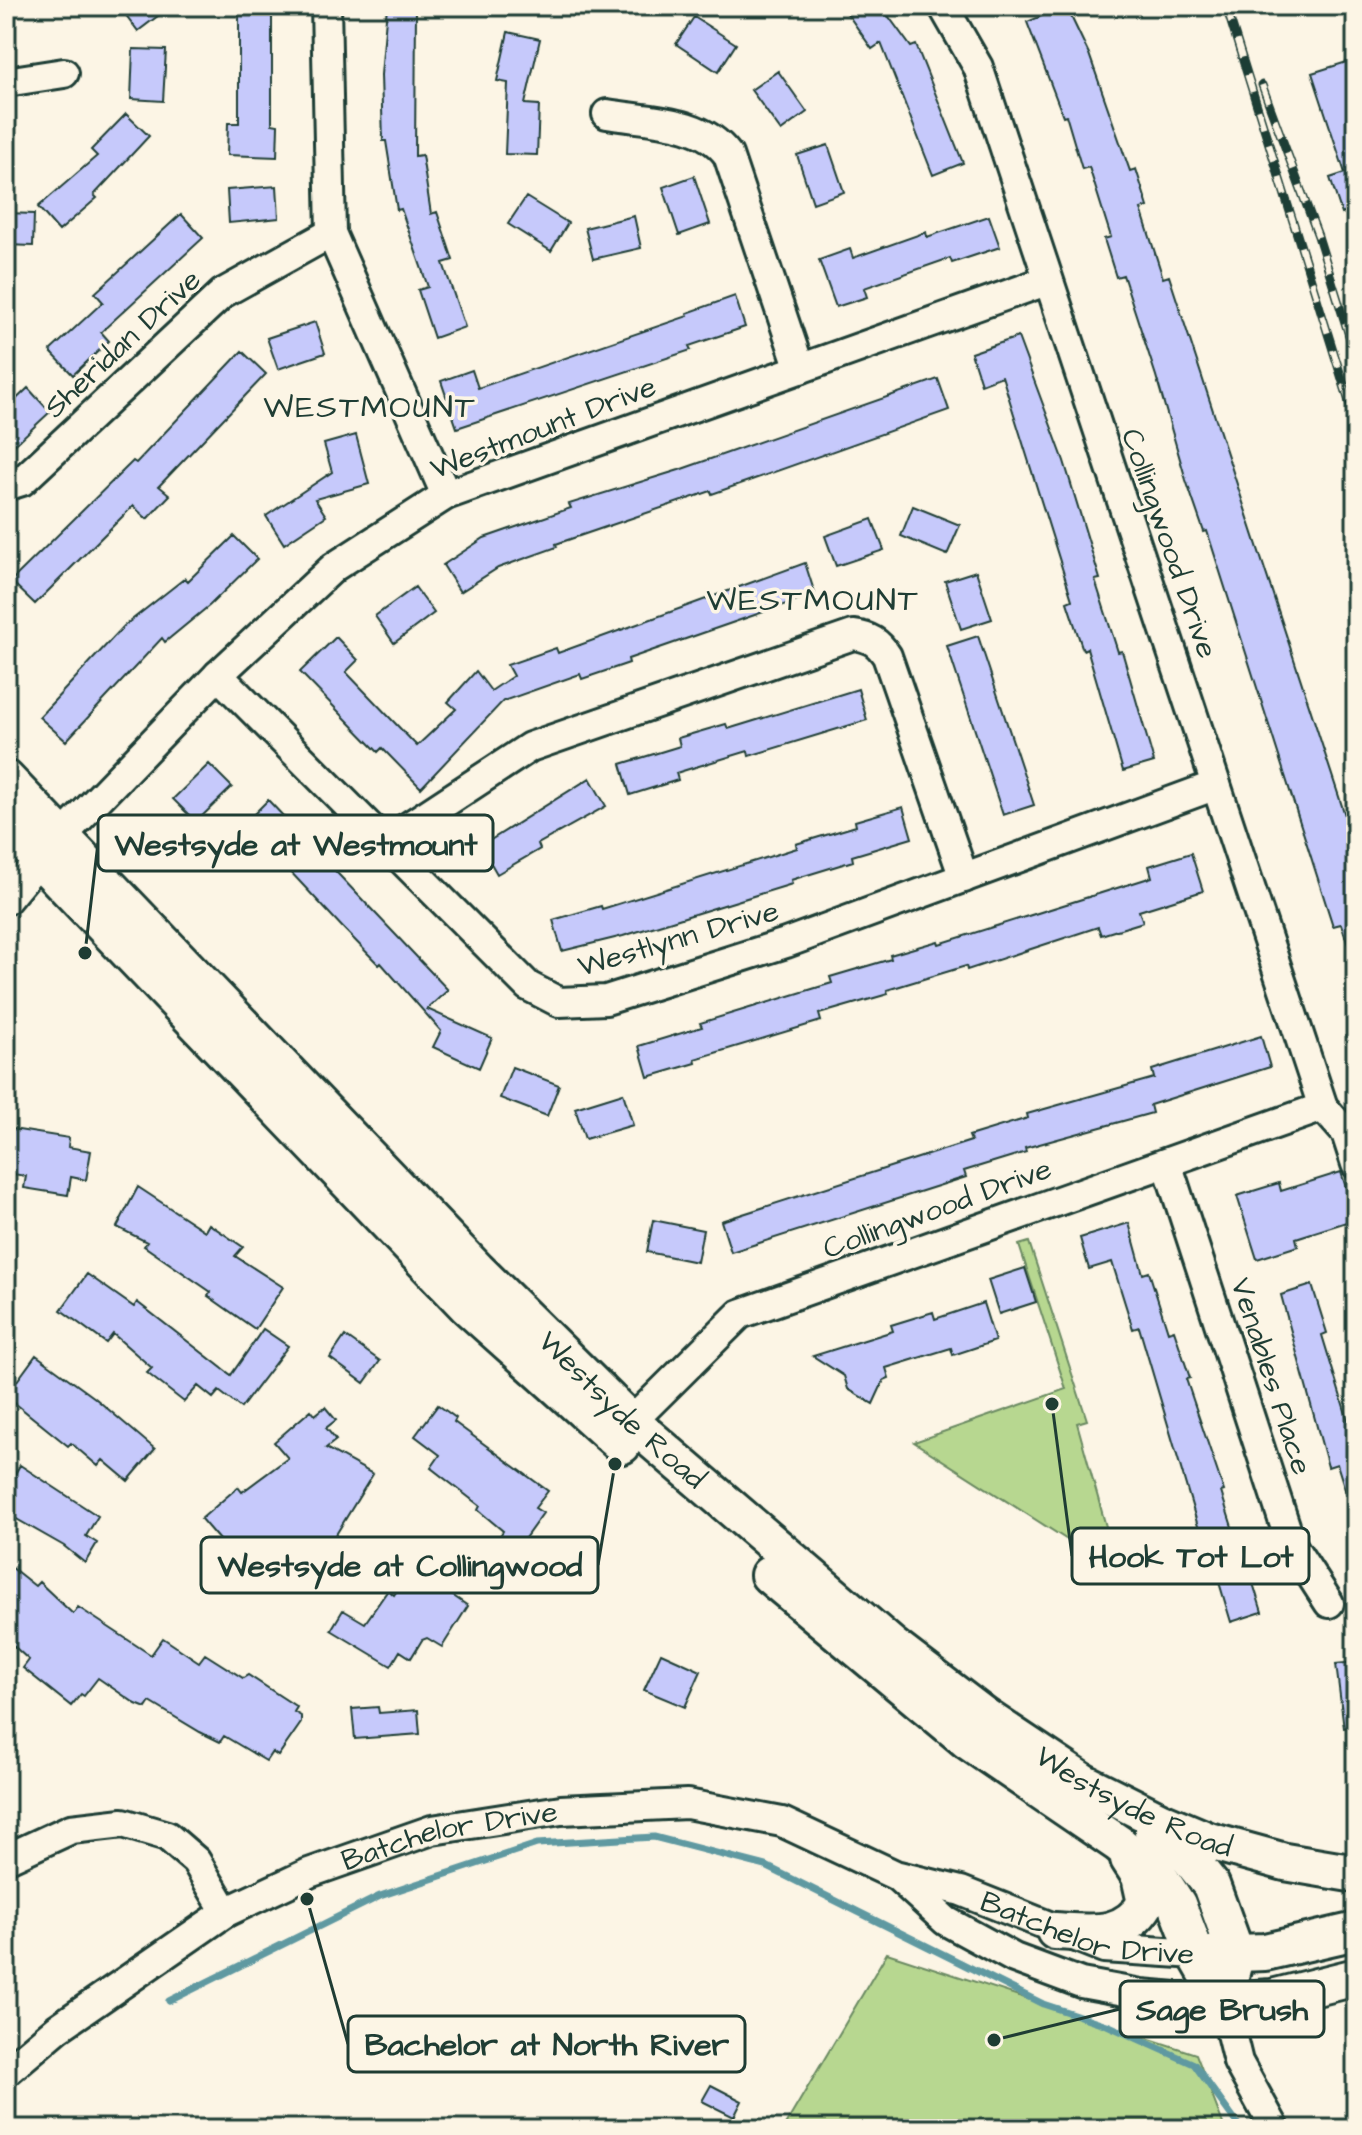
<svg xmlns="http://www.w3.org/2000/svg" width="1362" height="2135" viewBox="0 0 1362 2135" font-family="'Architects Daughter',sans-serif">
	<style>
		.green { fill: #b7d790; stroke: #6b8a62; stroke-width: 2 }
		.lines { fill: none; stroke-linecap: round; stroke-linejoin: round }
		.stream { stroke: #5f99a1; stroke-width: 7 }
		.building { fill: #c6c9fb; stroke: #1f3d34; stroke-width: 2 }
		.minor-casing { stroke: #1f3d34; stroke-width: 34 }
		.major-casing { stroke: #1f3d34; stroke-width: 42 }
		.minor { stroke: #fcf5e5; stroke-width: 28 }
		.major { stroke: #fcf5e5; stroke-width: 36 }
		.rail-casing { stroke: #1f3d34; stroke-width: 9 }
		.rail { stroke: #fcf5e5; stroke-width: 6; stroke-dasharray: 18; stroke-linecap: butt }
		.labels { text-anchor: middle; stroke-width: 7; stroke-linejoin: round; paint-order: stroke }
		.street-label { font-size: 30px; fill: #1f3d34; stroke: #fcf5e5 }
		.neighbourhood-label { font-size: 32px; letter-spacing: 2px; fill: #1f3d34; stroke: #fcf5e5 }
		.leader { fill: none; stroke: #1f3d34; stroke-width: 3 }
		.callout-dot { fill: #1f3d34; stroke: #fcf5e5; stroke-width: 3 }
		.callout { fill: #fcf5e5; stroke: #1f3d34; stroke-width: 3 }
		.callout-label { font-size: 32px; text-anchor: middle; font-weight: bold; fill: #1f3d34 }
	</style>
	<rect width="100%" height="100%" fill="#fcf5e5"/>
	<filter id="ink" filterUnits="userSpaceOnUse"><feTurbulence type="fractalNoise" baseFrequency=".0125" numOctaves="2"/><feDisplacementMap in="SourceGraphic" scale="16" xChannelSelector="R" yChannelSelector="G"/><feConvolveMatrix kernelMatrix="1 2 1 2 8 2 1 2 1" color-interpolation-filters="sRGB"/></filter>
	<g filter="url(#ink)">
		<!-- green -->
		<path class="green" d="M 1029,1242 L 1087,1420 L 1077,1423 L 1119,1573 L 914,1442 L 1066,1389 L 1019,1245 Z
			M 887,1953 L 1196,2054 L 1225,2129 L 783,2129 Z"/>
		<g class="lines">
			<!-- stream -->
			<path class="stream" d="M 169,2001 L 380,1896 L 537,1844 L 654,1837 L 766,1866 L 1043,2004 L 1107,2025 L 1194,2064 L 1241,2129"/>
		</g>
		<!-- building -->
		<path class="building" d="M 119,6 L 171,6 L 138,31 Z
			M 239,6 L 272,6 L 272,124 L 278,125 L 277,157 L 227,155 L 228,123 L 239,123 Z
			M 387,6 L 416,6 L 415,156 L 422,155 L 431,214 L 437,212 L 453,260 L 443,263 L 465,327 L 434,338 L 418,290 L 428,287 L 401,209 L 397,210 L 386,141 L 383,141 L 381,75 Z
			M 842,6 L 881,6 L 911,47 L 916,45 L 963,163 L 933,175 L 881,43 L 872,49 Z
			M 1066,6 L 1089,54 L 1130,171 L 1136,169 L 1148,207 L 1141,209 L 1163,278 L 1169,276 L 1356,849 L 1356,957 L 1352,957 L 1341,924 L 1333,926 L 1207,531 L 1204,532 L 1186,480 L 1156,376 L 1123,275 L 1116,277 L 1104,239 L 1111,237 L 1089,167 L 1082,169 L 1066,115 L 1063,116 L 1027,22 Z
			M 694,17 L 736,44 L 718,72 L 676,44 Z
			M 508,32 L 540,39 L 525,104 L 539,105 L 537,155 L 505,154 L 508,83 L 497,81 Z
			M 133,49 L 166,50 L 163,101 L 131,99 Z
			M 1356,59 L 1356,209 L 1342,214 L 1330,178 L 1345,173 L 1312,73 Z
			M 778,71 L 807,112 L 781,131 L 751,90 Z
			M 126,114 L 149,136 L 94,195 L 97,198 L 59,231 L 38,207 L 97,156 L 91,150 Z
			M 828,145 L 844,192 L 813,203 L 797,155 Z
			M 694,176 L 710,224 L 679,235 L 663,187 Z
			M 277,186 L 279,218 L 229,223 L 227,190 Z
			M 526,197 L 568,223 L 551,251 L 508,224 Z
			M 6,213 L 34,214 L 33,246 L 6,245 Z
			M 181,214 L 203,238 L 101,332 L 109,341 L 73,375 L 50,351 L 103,302 L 95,293 Z
			M 634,216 L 641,248 L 593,259 L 585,228 Z
			M 989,216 L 1000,247 L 952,263 L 950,258 L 864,288 L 867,297 L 836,307 L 819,260 L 850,249 L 853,258 L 926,232 L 927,237 Z
			M 735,296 L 745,327 L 689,346 L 691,350 L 457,428 L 441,381 L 472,370 L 478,388 L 688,316 L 687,313 Z
			M 315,322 L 325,353 L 278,369 L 267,338 Z
			M 1018,337 L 1064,461 L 1100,579 L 1095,580 L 1118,652 L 1122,651 L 1154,762 L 1123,771 L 1087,648 L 1083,650 L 1067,602 L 1072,600 L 1002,376 L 981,384 L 971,353 Z
			M 242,351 L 266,374 L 159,486 L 170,495 L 147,519 L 133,506 L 35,604 L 11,581 L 133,461 L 136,463 Z
			M 938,379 L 949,410 L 712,494 L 711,491 L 556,544 L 557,547 L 498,568 L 460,592 L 443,565 L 484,538 L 571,508 L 569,504 L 679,470 Z
			M 28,388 L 50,412 L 6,453 L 6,409 Z
			M 356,435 L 369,484 L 315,499 L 326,516 L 284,544 L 266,516 L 332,472 L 324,444 Z
			M 913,506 L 960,525 L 947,555 L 901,536 Z
			M 872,519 L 884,550 L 836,566 L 825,536 Z
			M 234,536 L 257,559 L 210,605 L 165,642 L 162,638 L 66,741 L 39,717 L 124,626 L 185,578 L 188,581 Z
			M 805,563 L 815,594 L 628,659 L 629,663 L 582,679 L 580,674 L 503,701 L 421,788 L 382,748 L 378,752 L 300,672 L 336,637 L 358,660 L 346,672 L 417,746 L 456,709 L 448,702 L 476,671 L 491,691 L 513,676 L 507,665 L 556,648 L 558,653 Z
			M 976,571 L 992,619 L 961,629 L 945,581 Z
			M 415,587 L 434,613 L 394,643 L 375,616 Z
			M 978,636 L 1034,805 L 1003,815 L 947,646 Z
			M 858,689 L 867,720 L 749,756 L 748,751 L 676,773 L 678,780 L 630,795 L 621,764 L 680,746 L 678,738 L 726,724 L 728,729 Z
			M 209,764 L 232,787 L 196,822 L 173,799 Z
			M 590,778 L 606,806 L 538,844 L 540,849 L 497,874 L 481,846 Z
			M 268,800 L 448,990 L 427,1009 L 492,1038 L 479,1068 L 433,1047 L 441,1031 L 381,963 L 379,965 L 344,929 L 245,823 Z
			M 903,807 L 912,838 L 852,856 L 853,861 L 791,880 L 792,884 L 623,936 L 562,951 L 553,920 L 601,906 L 602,909 L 797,848 L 796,844 L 856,826 L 855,821 Z
			M 1191,853 L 1203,891 L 1139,911 L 1143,922 L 1101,935 L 1098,927 L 967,970 L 966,966 L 887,990 L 888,994 L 819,1014 L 821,1021 L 695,1059 L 696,1063 L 648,1077 L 639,1046 L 702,1027 L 700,1023 L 832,983 L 830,977 L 891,959 L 890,955 L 938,941 L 939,944 L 1152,877 L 1149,866 Z
			M 1261,1036 L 1270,1067 L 1150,1105 L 1152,1113 L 1025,1148 L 1026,1152 L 964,1171 L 966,1177 L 731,1252 L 721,1221 L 971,1141 L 969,1136 L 1028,1118 L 1027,1114 L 1154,1078 L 1152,1070 Z
			M 512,1067 L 559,1085 L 547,1116 L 500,1098 Z
			M 623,1093 L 633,1125 L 585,1139 L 575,1108 Z
			M 6,1128 L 69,1138 L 68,1147 L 91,1151 L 86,1180 L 71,1177 L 68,1195 L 24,1188 L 26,1176 L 6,1173 Z
			M 1341,1172 L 1356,1219 L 1296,1238 L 1298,1246 L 1257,1259 L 1237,1196 L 1279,1183 L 1281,1191 Z
			M 138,1187 L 205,1231 L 209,1224 L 243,1247 L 235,1256 L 283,1287 L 255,1329 L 208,1296 L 211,1292 L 144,1246 L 147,1242 L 117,1227 Z
			M 653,1220 L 703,1230 L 697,1262 L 647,1252 Z
			M 1129,1223 L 1143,1274 L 1149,1272 L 1168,1332 L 1174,1330 L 1190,1378 L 1186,1379 L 1224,1491 L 1221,1492 L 1244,1565 L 1247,1564 L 1262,1612 L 1231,1622 L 1212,1559 L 1208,1560 L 1139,1327 L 1133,1329 L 1112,1262 L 1089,1269 L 1080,1238 Z
			M 1025,1268 L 1036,1302 L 999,1314 L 988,1280 Z
			M 87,1274 L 134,1307 L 137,1302 L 231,1375 L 263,1329 L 288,1346 L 241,1408 L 219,1391 L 213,1398 L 198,1386 L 184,1402 L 147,1373 L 152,1368 L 113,1334 L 106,1343 L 61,1310 Z
			M 1312,1285 L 1327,1333 L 1322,1335 L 1356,1447 L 1356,1512 L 1352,1512 L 1337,1464 L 1328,1467 L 1281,1295 Z
			M 983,1303 L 995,1341 L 953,1355 L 951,1348 L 886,1368 L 889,1378 L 884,1380 L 873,1404 L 848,1389 L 844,1376 L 813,1356 L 893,1331 L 891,1325 L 933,1312 L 935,1319 Z
			M 345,1336 L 380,1361 L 364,1383 L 330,1358 Z
			M 36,1355 L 95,1398 L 155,1449 L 128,1481 L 103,1460 L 98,1466 L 71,1443 L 68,1446 L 6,1396 Z
			M 438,1405 L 456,1418 L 454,1422 L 548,1491 L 535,1508 L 543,1513 L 515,1552 L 498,1539 L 503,1531 L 478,1510 L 480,1506 L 431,1468 L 440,1455 L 415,1436 Z
			M 325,1407 L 336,1420 L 326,1428 L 336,1440 L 326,1448 L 373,1474 L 332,1541 L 336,1543 L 313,1585 L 293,1574 L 289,1583 L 263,1570 L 256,1583 L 201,1519 L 238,1487 L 242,1492 L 288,1458 L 274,1442 L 311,1410 L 315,1415 Z
			M 20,1465 L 98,1516 L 86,1536 L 97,1543 L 85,1563 L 64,1546 L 6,1513 L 6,1470 L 15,1474 Z
			M 417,1561 L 441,1577 L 436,1584 L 468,1606 L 442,1647 L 427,1638 L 422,1640 L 411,1658 L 400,1651 L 391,1666 L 331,1630 L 343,1610 L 365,1623 L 388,1590 L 394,1595 Z
			M 6,1563 L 35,1586 L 39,1582 L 73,1614 L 78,1607 L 151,1655 L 163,1638 L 199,1662 L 205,1654 L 243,1678 L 248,1675 L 297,1707 L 294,1712 L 301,1716 L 301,1723 L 278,1756 L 272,1752 L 266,1761 L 224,1736 L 220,1742 L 200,1732 L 150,1702 L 146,1708 L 136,1704 L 98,1678 L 84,1696 L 81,1694 L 71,1706 L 23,1668 L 29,1660 L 6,1639 Z
			M 661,1653 L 701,1671 L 685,1707 L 644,1690 Z
			M 1356,1662 L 1356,1727 L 1344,1728 L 1336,1664 Z
			M 378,1707 L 379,1713 L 418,1710 L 420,1734 L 355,1739 L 352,1709 Z
			M 711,2085 L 742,2101 L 734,2117 L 702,2101 Z"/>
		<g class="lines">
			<defs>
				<g id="minor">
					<path d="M 326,6 L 331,233 L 446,495"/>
					<path d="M 6,82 L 64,73"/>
					<path d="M 607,114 C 648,121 702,119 728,155 L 800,369"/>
					<path d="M 6,486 L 22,481 L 223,293 L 331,233"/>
					<path d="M 218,675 L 528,986 L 559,1002 L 606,1000 L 786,943 L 1216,785"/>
					<path d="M 382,844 L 530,747 L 853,635 C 870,637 878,642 887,656 L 964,878"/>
					<path d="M 6,900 L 40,859 L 218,675 L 334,567 L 446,495 L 1046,281"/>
					<path d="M 1323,1107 L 1346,1133 L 1356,1164"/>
					<path d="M 1167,1163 L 1291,1544 L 1329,1603"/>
					<path d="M 619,1434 L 740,1314 L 1323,1107 L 978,67 L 943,6"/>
					<path d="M 6,1859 L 71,1829 L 123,1823 L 167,1836 L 196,1861 L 226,1912"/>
					<path d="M 899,1878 L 946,1921 L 1014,1958 L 1081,1983 L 1141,1994 L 1223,2001 L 1238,2062 L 1275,2129"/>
					<path id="s1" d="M 6,2072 L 58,2028 L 226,1912 L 309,1873 L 432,1830 L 561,1810 L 687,1804 L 782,1822 L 895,1875 L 961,1891 L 1104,1948 L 1196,1954"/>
				</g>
				<g id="major">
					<path id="s2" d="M 6,779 L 477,1270 L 630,1421 L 891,1645 L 984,1716 L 1083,1782 L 1159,1820 L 1209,1841 L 1285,1862 L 1356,1874"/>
					<path d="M 6,824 L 467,1306 L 622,1445"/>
					<path d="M 769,1575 L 968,1741 L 1119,1844 L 1160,1878 L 1177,1904 L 1196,1954 L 1223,2001"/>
					<path d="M 1153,1831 L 1187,1855 L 1211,1885 L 1236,1954 L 1223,2001"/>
					<path d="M 1055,1931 C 1092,1933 1124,1939 1146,1903 L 1140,1876 L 1129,1859"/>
					<path d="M 1212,1954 L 1265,1952 L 1356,1931"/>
					<path d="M 1223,2001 L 1272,1998 L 1356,1977"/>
				</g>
			</defs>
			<!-- minor casing -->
			<use href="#minor" class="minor-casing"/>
			<!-- major casing -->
			<use href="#major" class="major-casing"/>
			<!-- minor -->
			<use href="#minor" class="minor"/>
			<!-- major -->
			<use href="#major" class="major"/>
			<defs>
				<path id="rail" d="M 1226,6 L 1356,424
					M 1262,85 L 1318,236 L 1356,358"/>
			</defs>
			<!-- rail casing -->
			<use href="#rail" class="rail-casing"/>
			<!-- rail -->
			<use href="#rail" class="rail"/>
		</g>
	</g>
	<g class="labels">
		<!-- street labels -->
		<g class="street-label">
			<text transform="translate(122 343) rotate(-43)" y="10">Sheridan Drive</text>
			<text transform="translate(543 427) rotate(-21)" y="10">Westmount Drive</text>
			<text transform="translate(1170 543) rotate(71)" y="10">Collingwood Drive</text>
			<text transform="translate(678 938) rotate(-16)" y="10">Westlynn Drive</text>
			<text transform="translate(937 1208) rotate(-20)" y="10">Collingwood Drive</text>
			<text transform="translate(1272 1376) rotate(72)" y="10">Venables Place</text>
			<text dy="10" stroke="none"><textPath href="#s2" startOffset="882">Westsyde Road</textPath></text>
			<text dy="10" stroke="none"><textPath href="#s2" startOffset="1530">Westsyde Road</textPath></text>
			<text dy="10" stroke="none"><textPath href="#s1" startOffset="510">Batchelor Drive</textPath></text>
			<text dy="10" stroke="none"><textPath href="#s1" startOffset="1174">Batchelor Drive</textPath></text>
		</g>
		<!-- neighbourhood labels -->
		<g class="neighbourhood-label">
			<text x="370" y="417">WESTMOUNT</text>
			<text x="813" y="610">WESTMOUNT</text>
		</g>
	</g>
	<!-- callouts -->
	<path class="leader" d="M85 953L98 843M1052 1404L1072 1556M615 1464L598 1565M994 2040L1120 2009M307 1899L348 2044"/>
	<g class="callout-dot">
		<circle cx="85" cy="953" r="8"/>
		<circle cx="1052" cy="1404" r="8"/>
		<circle cx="615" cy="1464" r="8"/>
		<circle cx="994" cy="2040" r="8"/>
		<circle cx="307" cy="1899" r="8"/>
	</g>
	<g class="callout">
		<rect x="98" y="815" width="395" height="56" rx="8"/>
		<rect x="1072" y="1528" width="237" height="56" rx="8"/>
		<rect x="201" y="1537" width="397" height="56" rx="8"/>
		<rect x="1120" y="1981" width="204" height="56" rx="8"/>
		<rect x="348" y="2016" width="397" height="56" rx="8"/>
	</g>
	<g class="callout-label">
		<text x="296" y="855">Westsyde at Westmount</text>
		<text x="1191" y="1567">Hook Tot Lot</text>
		<text x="400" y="1576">Westsyde at Collingwood</text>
		<text x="1222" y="2020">Sage Brush</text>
		<text x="547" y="2055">Bachelor at North River</text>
	</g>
	<!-- margin -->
	<rect width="1362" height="2135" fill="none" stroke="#fcf5e5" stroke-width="32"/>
	<rect x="16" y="16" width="1330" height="2103" fill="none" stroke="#1f3d34" stroke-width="3" filter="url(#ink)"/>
</svg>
